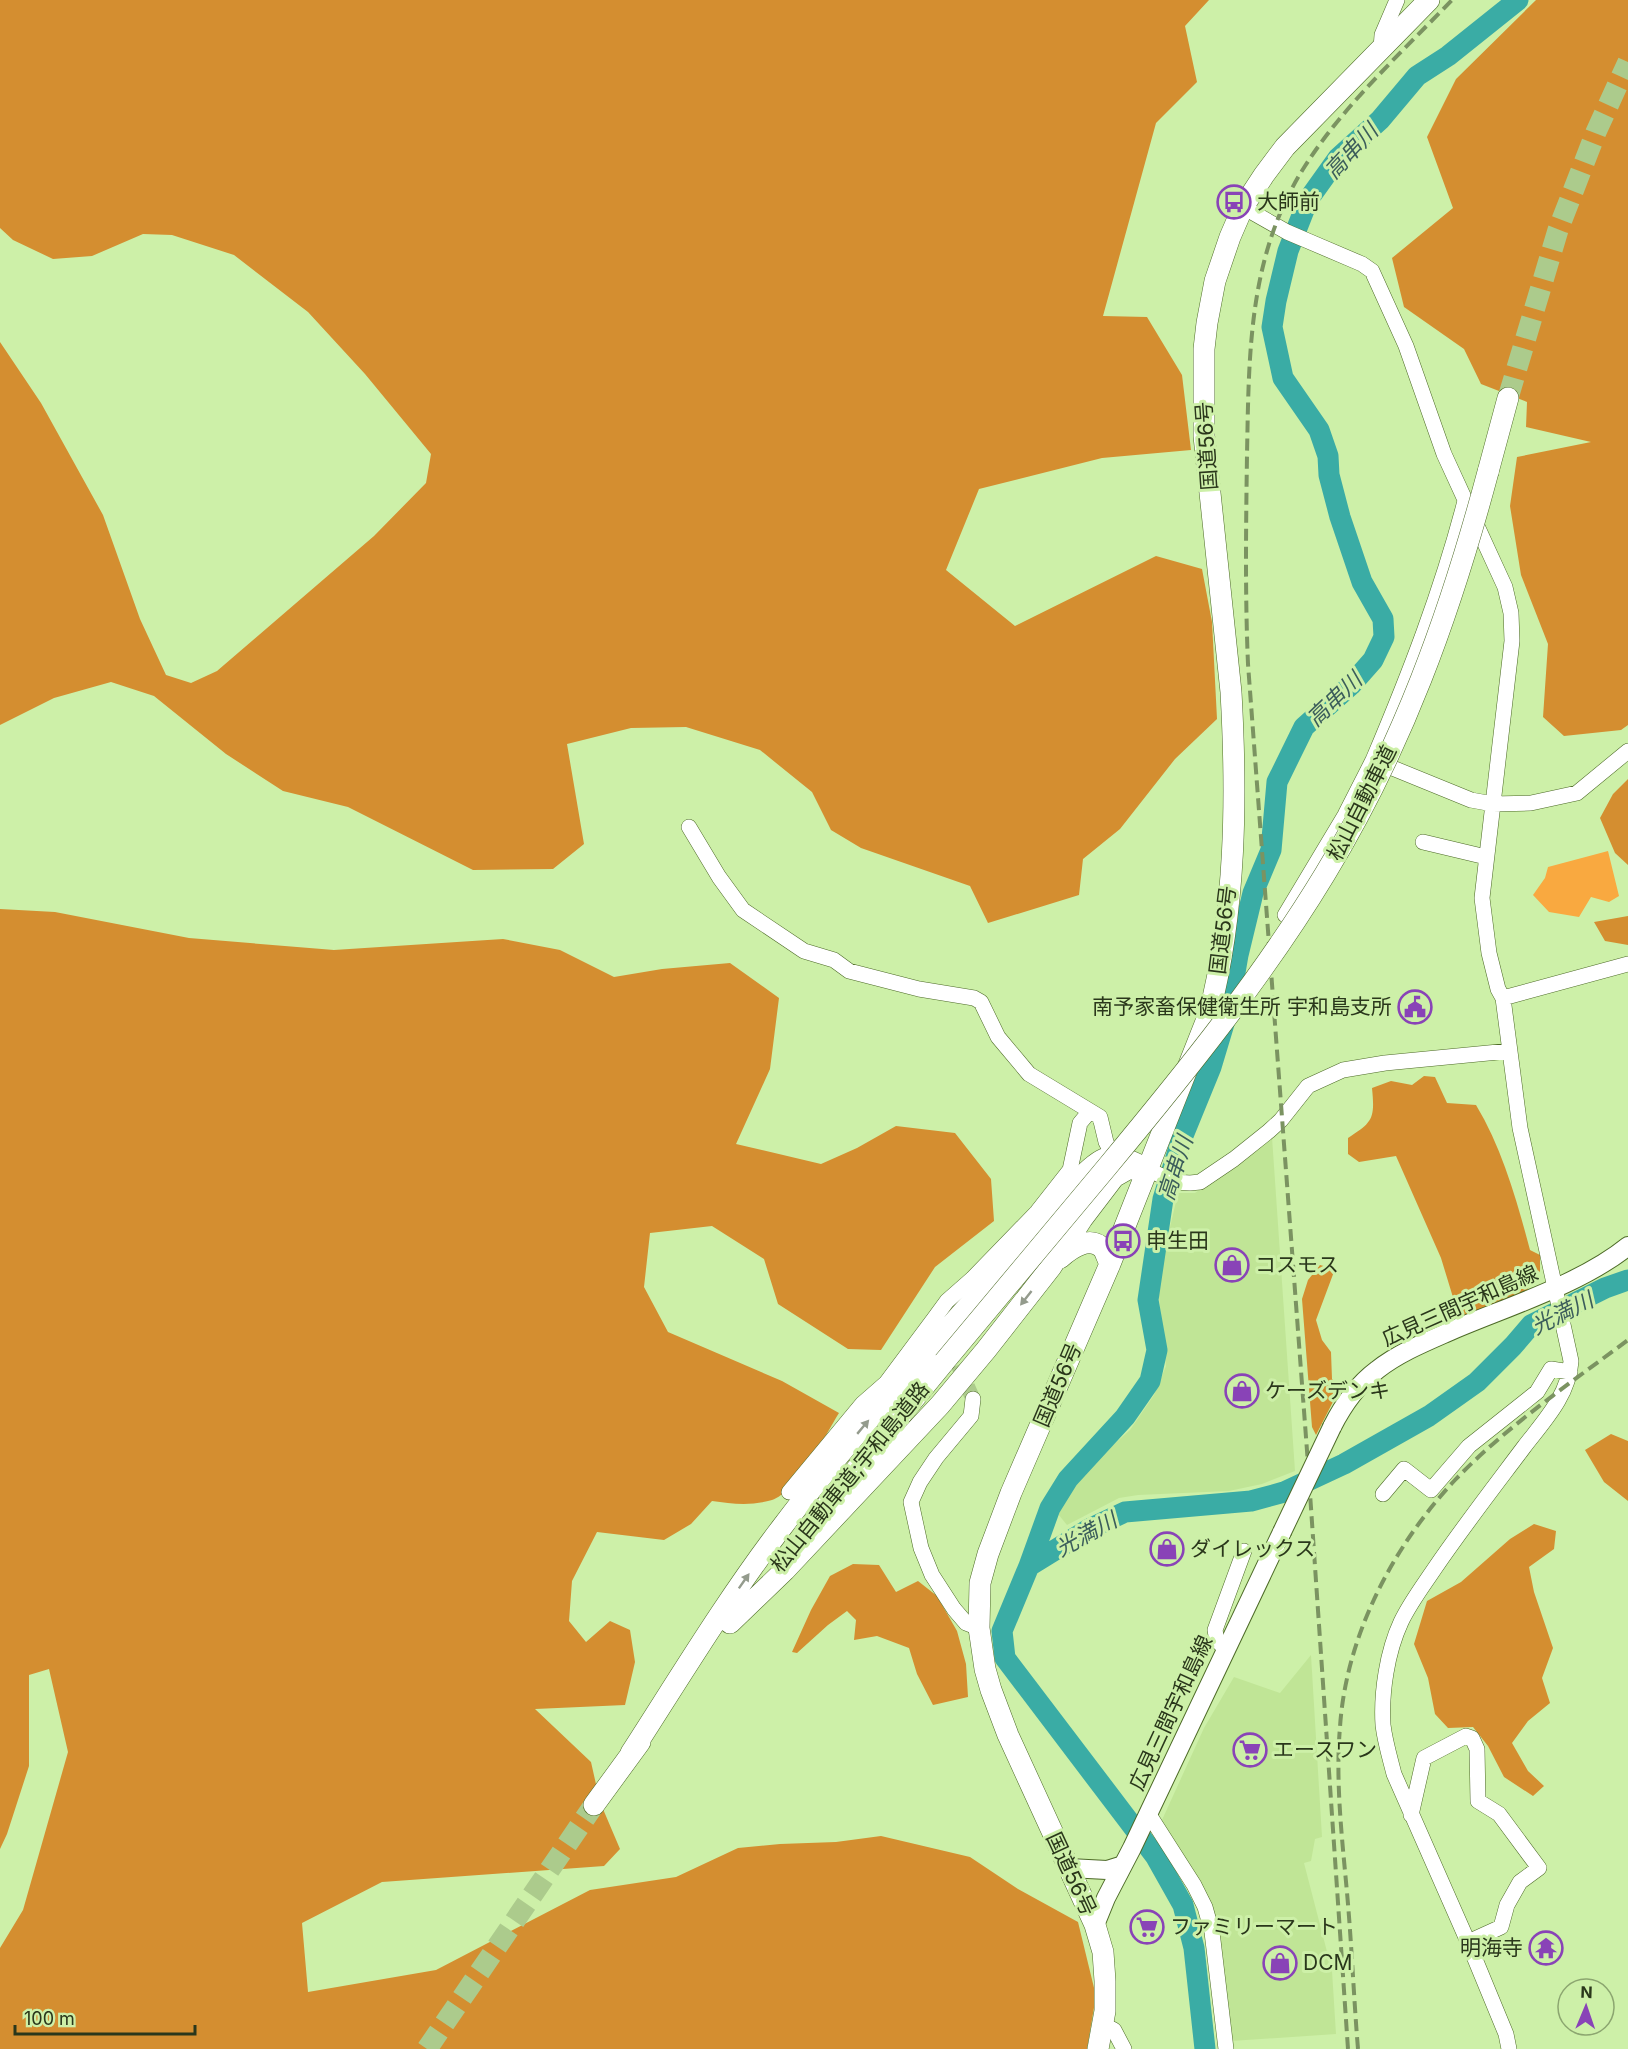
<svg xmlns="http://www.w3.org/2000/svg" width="1628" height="2049" viewBox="0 0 1628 2049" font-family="Inter,'Noto Sans JP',sans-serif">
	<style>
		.built { fill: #c0e596 }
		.green { fill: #f9a940 }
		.forest { fill: #d48e30 }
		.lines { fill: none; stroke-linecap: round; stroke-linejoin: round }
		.river { stroke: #3aaca5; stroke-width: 21 }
		.minor-tunnel { stroke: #accb8c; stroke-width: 15; stroke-dasharray: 15 8; stroke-linecap: butt }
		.highway-tunnel { stroke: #accb8c; stroke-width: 21; stroke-dasharray: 21 10; stroke-linecap: butt }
		.minor-casing { stroke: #4d6a27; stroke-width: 16 }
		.major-casing { stroke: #4d6a27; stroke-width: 20 }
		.highway-casing { stroke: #4d6a27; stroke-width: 22 }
		.minor { stroke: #fff; stroke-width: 15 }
		.major { stroke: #fff; stroke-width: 18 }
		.highway { stroke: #fff; stroke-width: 21 }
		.rail { stroke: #7b9361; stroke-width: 4; stroke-dasharray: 12 6; stroke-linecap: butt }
		.major-bridge-casing { stroke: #4d6a27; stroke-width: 20; stroke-linecap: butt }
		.highway-bridge-casing { stroke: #4d6a27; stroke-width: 22; stroke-linecap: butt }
		.major-bridge { stroke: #fff; stroke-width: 18 }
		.highway-bridge { stroke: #fff; stroke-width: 21 }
		.oneway { fill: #949b8d }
		.labels { text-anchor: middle; stroke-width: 6; stroke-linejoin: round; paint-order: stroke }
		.poi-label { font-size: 21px; fill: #2a371b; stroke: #cdf0a8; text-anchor: start }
		.street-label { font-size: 21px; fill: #2a371b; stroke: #cdf0a8 }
		.water-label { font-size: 22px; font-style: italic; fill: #3b5d5b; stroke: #cdf0a8 }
	</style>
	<rect width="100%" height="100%" fill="#cdf0a8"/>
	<!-- built -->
	<path class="built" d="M 1272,1137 L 1295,1471 L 1262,1484 L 1229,1491 L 1138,1495 L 1119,1498 L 1067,1525 L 1058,1514 L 1071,1490 L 1094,1462 L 1130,1430 L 1154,1395 L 1166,1366 L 1158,1287 L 1159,1274 L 1178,1193 L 1195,1193 Z
		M 1311,1655 L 1322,1837 L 1315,1839 L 1311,1861 L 1304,1863 L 1332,1971 L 1336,2034 L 1231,2041 L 1200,1883 L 1162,1820 L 1204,1728 L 1234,1677 L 1280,1693 Z"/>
	<!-- green -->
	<path class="green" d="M 1608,851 L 1619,896 L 1609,902 L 1591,897 L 1579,917 L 1549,912 L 1533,895 L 1545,878 L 1548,867 Z"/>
	<!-- forest -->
	<path class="forest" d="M 0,0 L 1209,0 L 1185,26 L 1197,82 L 1156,123 L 1103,316 L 1147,317 L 1182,375 L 1191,450 L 1102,458 L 979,489 L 946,570 L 1015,626 L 1156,556 L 1202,569 L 1212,622 L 1217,719 L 1175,759 L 1120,829 L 1083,859 L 1079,895 L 988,923 L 970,886 L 861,848 L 831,830 L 812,792 L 760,750 L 686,727 L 631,728 L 567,744 L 584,844 L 553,869 L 473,870 L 348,807 L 283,791 L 226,754 L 154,696 L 111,682 L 54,698 L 0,725 L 0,342 L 41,403 L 103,515 L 140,619 L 166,675 L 191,683 L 217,671 L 374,536 L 426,483 L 431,454 L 365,374 L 308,312 L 234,255 L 172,235 L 143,234 L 92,256 L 53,259 L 13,240 L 0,228 Z
		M 1536,0 L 1628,0 L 1628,725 L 1621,730 L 1564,736 L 1543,717 L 1548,644 L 1521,575 L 1510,506 L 1517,457 L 1591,442 L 1526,427 L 1527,402 L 1481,384 L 1464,349 L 1404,307 L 1392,258 L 1453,208 L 1427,137 L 1456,79 Z
		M 1628,779 L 1628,865 L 1615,853 L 1600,818 L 1613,794 Z
		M 0,909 L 55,912 L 189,938 L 334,950 L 503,939 L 560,950 L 614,977 L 662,969 L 730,963 L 779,998 L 770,1069 L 736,1144 L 821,1164 L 857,1148 L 896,1126 L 955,1133 L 991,1179 L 994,1221 L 935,1267 L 881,1350 L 848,1349 L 778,1304 L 764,1259 L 712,1226 L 650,1233 L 644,1287 L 668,1332 L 782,1381 L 839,1413 C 826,1434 796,1493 772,1500 C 752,1506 732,1504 712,1501 L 691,1524 L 664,1540 L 597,1532 L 572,1581 L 569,1621 L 586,1642 L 610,1621 L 630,1630 L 635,1662 L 625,1705 L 535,1709 L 591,1762 L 600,1802 L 620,1849 L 604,1866 L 382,1882 L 302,1923 L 308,1992 L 436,1970 L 590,1890 L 676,1877 L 738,1848 L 780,1844 L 836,1842 L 881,1836 L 970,1857 L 1018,1889 L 1078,1922 L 1096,1996 L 1087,2049 L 0,2049 L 0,1948 L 23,1910 L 68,1752 L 49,1669 L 29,1675 L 29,1766 L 7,1834 L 0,1849 Z
		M 1628,916 L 1628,945 L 1605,941 L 1594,922 Z
		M 1424,1076 L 1435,1077 L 1447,1103 L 1476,1105 C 1502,1148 1517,1201 1530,1250 L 1540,1255 L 1540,1271 L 1525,1293 L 1459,1317 L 1441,1258 L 1396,1156 L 1359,1162 L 1348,1154 L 1348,1138 C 1373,1122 1375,1119 1372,1088 L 1391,1081 L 1412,1085 Z
		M 1320,1265 L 1335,1269 L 1316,1320 L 1322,1340 L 1331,1352 L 1332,1379 L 1339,1390 L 1316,1435 L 1312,1427 L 1302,1299 L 1308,1280 Z
		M 1611,1434 L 1628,1441 L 1628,1501 L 1604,1482 L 1585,1450 Z
		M 1534,1524 L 1556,1531 L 1554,1549 L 1529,1567 L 1534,1592 L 1553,1648 L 1542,1678 L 1550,1703 L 1528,1721 L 1512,1743 L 1528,1771 L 1544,1786 L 1533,1796 L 1504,1777 L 1488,1746 L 1473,1727 L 1448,1728 L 1435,1714 L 1428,1678 L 1414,1644 L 1427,1601 L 1461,1582 L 1510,1539 Z
		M 853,1564 L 879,1565 L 896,1592 L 918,1581 L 937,1596 L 957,1631 L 966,1664 L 968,1697 L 933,1705 L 917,1674 L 909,1648 L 877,1636 L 854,1640 L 856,1620 L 847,1611 L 828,1625 L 797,1653 L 792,1652 L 811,1610 L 830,1576 Z"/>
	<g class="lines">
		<!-- river -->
		<path class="river" d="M 1029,1566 L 1089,1529 L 1125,1512 L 1251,1501 L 1284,1492 L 1344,1464 L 1429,1416 L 1477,1382 L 1513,1346 L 1531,1325 L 1605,1288 L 1628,1280
			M 1205,2049 L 1194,1948 L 1183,1905 L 1156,1857 L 1005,1658 L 1002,1631 L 1029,1566 L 1050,1508 L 1068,1479 L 1125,1417 L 1150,1381 L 1157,1350 L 1148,1300 L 1163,1199 L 1182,1138 L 1211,1067 L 1229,1007 L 1238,955 L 1253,893 L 1271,850 L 1277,782 L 1304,727 L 1351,685 L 1373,660 L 1384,637 L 1383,619 L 1362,582 L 1340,517 L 1329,475 L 1328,456 L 1319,430 L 1283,378 L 1272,327 L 1276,301 L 1288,251 L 1308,200 L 1338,158 L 1380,120 L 1417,76 L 1448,56 L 1518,0"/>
		<!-- minor-tunnel -->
		<path class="minor-tunnel" d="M 949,1344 L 973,1399"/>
		<!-- highway-tunnel -->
		<path class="highway-tunnel" d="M 1508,398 L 1558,230 L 1596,132 L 1628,62
			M 427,2049 L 594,1805"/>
		<defs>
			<path id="minor" d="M 1381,49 L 1382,35 L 1397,0
				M 1243,207 L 1287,232 L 1362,264 L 1372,271 L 1406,346 L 1444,454 L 1505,587 L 1511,613 L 1512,641 L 1482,898 L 1489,953 L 1498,989 L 1503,998 L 1520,1128 L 1571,1361 C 1569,1395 1544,1421 1524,1447 C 1494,1487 1463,1527 1435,1568 C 1423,1586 1410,1603 1401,1622 C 1387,1652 1381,1693 1383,1725 C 1385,1742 1390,1758 1394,1774 L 1468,1942 L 1506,2034 L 1509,2049
				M 1465,501 C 1442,590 1409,675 1373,760 L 1471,800 L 1493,804 L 1531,803 L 1577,793 L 1628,751
				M 689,827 L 719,877 L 743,910 L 804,951 L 834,960 L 849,971 L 919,989 L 974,998 L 981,1002 L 998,1037 L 1029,1074 L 1100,1117 L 1106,1142 L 1117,1164
				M 1423,842 L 1486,857
				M 1285,915 L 1345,815 L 1373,760
				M 1503,998 L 1628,964
				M 1147,1169 L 1175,1182 L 1190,1183 L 1200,1182 L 1234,1159 L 1269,1131 L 1281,1120 L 1308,1086 L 1343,1070 L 1385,1063 L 1509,1051
				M 939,1322 L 936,1316 L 947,1301 L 972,1279 L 1037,1212 L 1070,1170 L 1080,1123 L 1090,1111
				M 973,1399 L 971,1416 L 936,1458 L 920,1482 L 911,1502 L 921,1548 L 932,1575 L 954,1609 L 966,1623 L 979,1628
				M 789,1492 L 862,1404 L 886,1383 L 936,1316
				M 1383,1494 L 1404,1469 L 1431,1490 L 1469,1446 L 1537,1392 L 1551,1369 L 1570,1372
				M 1226,1649 L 1217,1641 L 1215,1630 L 1244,1551
				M 1148,1813 L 1194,1885 L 1205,1907 L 1212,1932 L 1226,2049
				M 1411,1815 L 1424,1758 L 1466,1736 L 1472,1738 L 1477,1749 L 1478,1801 L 1499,1814 L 1539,1868 L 1520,1882 L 1507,1905 L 1501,1927 L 1468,1942
				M 1103,2024 L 1114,2030 L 1124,2049"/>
			<path id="major" d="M 1332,1427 C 1343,1405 1357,1385 1377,1370 C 1397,1354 1423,1343 1446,1333 C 1503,1308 1580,1285 1628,1246
				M 1069,1868 L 1107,1870 L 1123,1865
				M 1095,1925 L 1106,1898 L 1132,1848 L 1282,1532"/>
			<path id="highway" d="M 1488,472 L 1508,398
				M 1060,1258 C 1071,1248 1091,1234 1104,1250 C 1106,1254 1108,1260 1110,1264
				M 815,1520 L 944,1362
				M 730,1623 L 785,1570 L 940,1405 L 986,1350 L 1051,1267 L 1082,1219 L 1114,1177 L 1128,1169 L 1146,1169
				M 631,1753 C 680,1677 727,1599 782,1527 C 853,1433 933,1346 1011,1258 C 1029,1237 1083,1167 1104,1159 C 1119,1153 1134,1163 1147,1169
				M 594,1805 L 640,1742
				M 1098,2049 L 1105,2011 L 1105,1981 L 1103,1952 L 1095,1925 L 1008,1735 L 991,1690 L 985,1669 L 979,1628 L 980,1583 L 988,1554 L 1011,1493 L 1110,1264 L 1209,1014 C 1236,910 1237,798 1231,692 L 1204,436 L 1204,349 L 1207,323 L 1215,281 L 1230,237 L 1243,207 L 1264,175 L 1285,147 L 1429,0"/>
		</defs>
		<!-- minor casing -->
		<use href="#minor" class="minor-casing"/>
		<!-- major casing -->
		<use href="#major" class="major-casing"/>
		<!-- highway casing -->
		<use href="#highway" class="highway-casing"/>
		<!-- minor -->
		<use href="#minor" class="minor"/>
		<!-- major -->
		<use href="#major" class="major"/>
		<!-- highway -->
		<use href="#highway" class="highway"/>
		<!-- rail -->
		<path class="rail" d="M 1348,2049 L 1308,1464 L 1248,664 C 1245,594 1246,525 1247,455 C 1249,353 1248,255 1305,166 C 1343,106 1403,51 1452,0
			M 1358,2049 C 1354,2001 1352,1952 1348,1904 C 1343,1845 1335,1786 1340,1727 C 1346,1636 1393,1546 1455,1480 C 1506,1427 1569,1384 1628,1340"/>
		<defs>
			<path id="major-bridge" d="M 1282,1532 L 1332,1427"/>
			<path id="highway-bridge" d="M 944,1362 C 998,1297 1053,1232 1107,1167 C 1185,1073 1262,978 1325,874 C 1402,748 1450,614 1488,472"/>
		</defs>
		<!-- major-bridge casing -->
		<use href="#major-bridge" class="major-bridge-casing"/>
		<!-- highway-bridge casing -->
		<use href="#highway-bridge" class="highway-bridge-casing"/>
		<!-- major-bridge -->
		<use href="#major-bridge" class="major-bridge"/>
		<!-- highway-bridge -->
		<use href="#highway-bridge" class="highway-bridge"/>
	</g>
	<!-- one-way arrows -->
	<defs><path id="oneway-solid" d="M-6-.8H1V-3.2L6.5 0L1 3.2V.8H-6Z" transform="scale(1.5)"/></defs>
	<g class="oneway">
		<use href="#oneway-solid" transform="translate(1026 1298) rotate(128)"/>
		<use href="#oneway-solid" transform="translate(863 1427) rotate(-50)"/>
		<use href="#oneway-solid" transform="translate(744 1581) rotate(-55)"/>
	</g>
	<!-- icons -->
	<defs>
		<symbol id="bus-ring" viewBox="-11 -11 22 22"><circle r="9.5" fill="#cdf0a8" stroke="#8943b7" stroke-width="1.5"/><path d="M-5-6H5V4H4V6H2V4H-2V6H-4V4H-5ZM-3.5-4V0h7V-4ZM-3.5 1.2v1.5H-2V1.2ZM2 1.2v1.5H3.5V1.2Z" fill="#8943b7"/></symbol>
		<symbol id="civic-ring" viewBox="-11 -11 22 22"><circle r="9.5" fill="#cdf0a8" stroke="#8943b7" stroke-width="1.5"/><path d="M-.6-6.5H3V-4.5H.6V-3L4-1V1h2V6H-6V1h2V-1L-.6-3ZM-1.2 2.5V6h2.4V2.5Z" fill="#8943b7"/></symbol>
		<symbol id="shop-ring" viewBox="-11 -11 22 22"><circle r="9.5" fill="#cdf0a8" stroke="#8943b7" stroke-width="1.5"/><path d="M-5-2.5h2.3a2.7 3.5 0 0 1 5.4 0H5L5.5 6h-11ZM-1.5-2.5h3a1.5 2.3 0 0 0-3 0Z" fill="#8943b7"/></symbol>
		<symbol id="supermarket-ring" viewBox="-11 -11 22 22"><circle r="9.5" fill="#cdf0a8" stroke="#8943b7" stroke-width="1.5"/><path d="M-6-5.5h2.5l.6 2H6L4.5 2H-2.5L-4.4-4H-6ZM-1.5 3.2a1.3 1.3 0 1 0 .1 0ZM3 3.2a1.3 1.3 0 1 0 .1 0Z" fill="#8943b7"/></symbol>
		<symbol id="temple-ring" viewBox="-11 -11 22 22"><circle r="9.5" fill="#cdf0a8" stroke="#8943b7" stroke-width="1.5"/><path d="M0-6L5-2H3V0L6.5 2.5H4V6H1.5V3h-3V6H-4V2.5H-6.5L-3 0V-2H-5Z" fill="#8943b7"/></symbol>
	</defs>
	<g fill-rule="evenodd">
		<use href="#bus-ring" x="1215" y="183" width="38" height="38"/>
		<use href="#civic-ring" x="1396" y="988" width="38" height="38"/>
		<use href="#bus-ring" x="1104" y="1222" width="38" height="38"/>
		<use href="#shop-ring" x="1213" y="1246" width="38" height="38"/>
		<use href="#shop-ring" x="1223" y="1372" width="38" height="38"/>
		<use href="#shop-ring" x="1148" y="1530" width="38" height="38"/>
		<use href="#supermarket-ring" x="1231" y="1731" width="38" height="38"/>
		<use href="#supermarket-ring" x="1128" y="1908" width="38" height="38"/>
		<use href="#temple-ring" x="1527" y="1929" width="38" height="38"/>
		<use href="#shop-ring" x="1261" y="1944" width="38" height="38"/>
	</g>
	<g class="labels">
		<!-- poi labels -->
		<g class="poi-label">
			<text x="1257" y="209">大師前</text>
			<text x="1392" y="1014" text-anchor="end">南予家畜保健衛生所 宇和島支所</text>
			<text x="1146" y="1248">申生田</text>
			<text x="1255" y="1272">コスモス</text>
			<text x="1265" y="1398">ケーズデンキ</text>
			<text x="1190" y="1556">ダイレックス</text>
			<text x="1273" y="1757">エースワン</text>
			<text x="1170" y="1934">ファミリーマート</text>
			<text x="1523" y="1955" text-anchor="end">明海寺</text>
			<text x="1303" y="1970">DCM</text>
		</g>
		<!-- street labels -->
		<g class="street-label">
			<text transform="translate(1207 446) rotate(-94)" y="7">国道56号</text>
			<text transform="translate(1362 803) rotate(-63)" y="7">松山自動車道</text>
			<text transform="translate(1223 930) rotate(-83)" y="7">国道56号</text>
			<text transform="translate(1460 1306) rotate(-24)" y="7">広見三間宇和島線</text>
			<text transform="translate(1058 1385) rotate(-67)" y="7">国道56号</text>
			<text transform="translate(850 1477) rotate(-51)" y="7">松山自動車道;宇和島道路</text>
			<text transform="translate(1171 1713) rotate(-65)" y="7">広見三間宇和島線</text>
			<text transform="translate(1071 1874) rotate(65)" y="7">国道56号</text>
		</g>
		<!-- water labels -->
		<g class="water-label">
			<text transform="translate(1351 151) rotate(-47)" y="8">高串川</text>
			<text transform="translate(1334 699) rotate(-44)" y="8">高串川</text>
			<text transform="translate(1175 1168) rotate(-72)" y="8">高串川</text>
			<text transform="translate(1562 1313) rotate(-27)" y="8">光満川</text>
			<text transform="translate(1086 1534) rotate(-29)" y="8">光満川</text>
		</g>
	</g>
	<!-- north arrow -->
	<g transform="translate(1586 2007) rotate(2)"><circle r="28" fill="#cdf0a8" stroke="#8ca670" stroke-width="1.5"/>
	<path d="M0-4.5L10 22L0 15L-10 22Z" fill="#8943b7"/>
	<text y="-9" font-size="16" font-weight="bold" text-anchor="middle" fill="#2a371b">N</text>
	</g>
	<!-- scale -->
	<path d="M15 2025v9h180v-9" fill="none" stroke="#2a371b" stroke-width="3"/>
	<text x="24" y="2025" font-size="18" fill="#2a371b" stroke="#cdf0a8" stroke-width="4.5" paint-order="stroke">100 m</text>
</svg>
